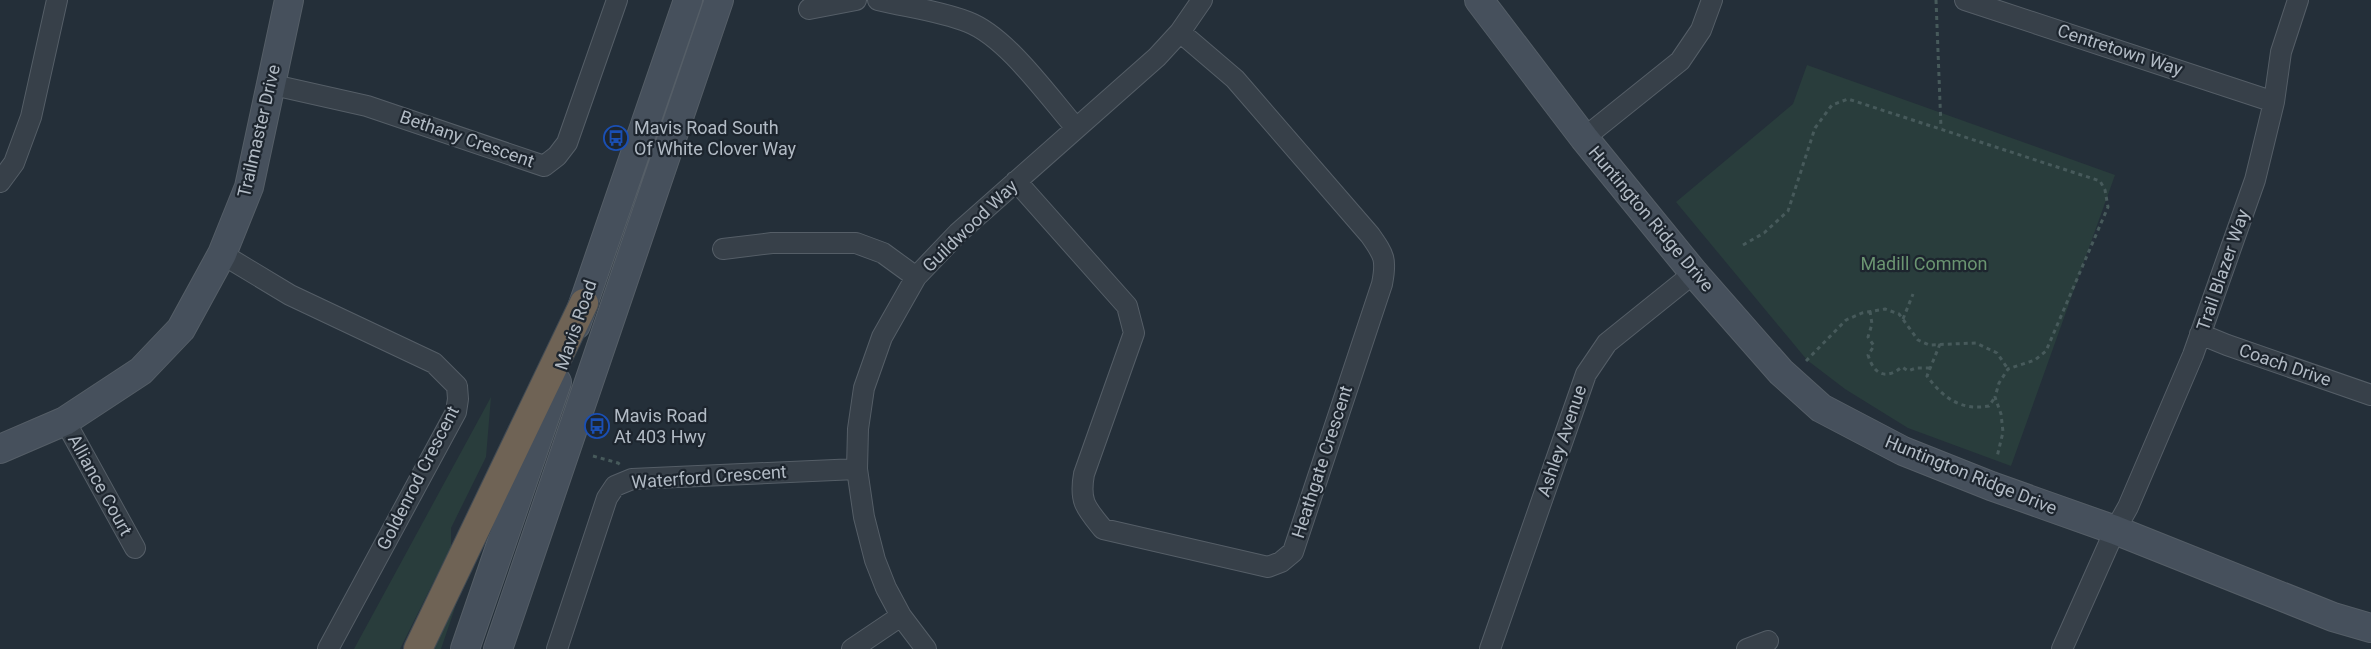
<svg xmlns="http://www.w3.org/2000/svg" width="2371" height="649" viewBox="0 0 2371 649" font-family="Roboto,sans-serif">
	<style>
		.green { fill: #293d3c }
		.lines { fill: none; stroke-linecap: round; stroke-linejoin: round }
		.street-casing { stroke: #555e67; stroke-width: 22 }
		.secondary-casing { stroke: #555e67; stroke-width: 30 }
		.highway-casing { stroke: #424b54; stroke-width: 30 }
		.path { stroke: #475a5b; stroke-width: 3; stroke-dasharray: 4 4; stroke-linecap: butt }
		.street { stroke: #374049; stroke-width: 20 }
		.secondary { stroke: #46505c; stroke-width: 28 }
		.highway { stroke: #6f6355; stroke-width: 28 }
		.labels { text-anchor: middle; stroke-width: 4.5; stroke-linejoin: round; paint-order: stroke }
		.street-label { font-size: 18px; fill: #b2bbc5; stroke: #1d252e }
		.poi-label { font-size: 18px; fill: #b2bbc5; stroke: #1d252e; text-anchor: start }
		.park-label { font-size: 18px; fill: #6b9571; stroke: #1d252e }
	</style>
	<rect width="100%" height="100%" fill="#242f39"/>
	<!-- green -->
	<path class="green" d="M 1807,65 L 2115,175 L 2011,466 L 1908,428 L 1845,389 L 1807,360 L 1676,202 L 1793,104 Z
		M 491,397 L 486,457 L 451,528 L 451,547 L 400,649 L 354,649 Z
		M 462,587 L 441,649 L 424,649 Z"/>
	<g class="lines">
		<defs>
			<path id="street" d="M 878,0 C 907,7 941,11 968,22 C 1007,37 1048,96 1076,128
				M 1965,0 L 2274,102
				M 809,9 L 856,0
				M 269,84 L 367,106 L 544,166 L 557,156 L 567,143 L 617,0
				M 1584,138 L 1680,61 L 1701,30 L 1712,0
				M 1016,181 L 1127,306 L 1134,333 L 1084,474 C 1079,502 1086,508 1103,529 L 1268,567 L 1281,562 L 1293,552 L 1382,284 C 1387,259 1384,255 1370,235 L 1235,79 L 1180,32
				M 0,182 L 14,163 L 31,117 L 57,0
				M 723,249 L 772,243 L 856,243 L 883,253 L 916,277
				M 222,254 L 290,295 L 434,363 L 457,386 L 458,399 L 456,412 L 328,649
				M 2200,334 L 2227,345 L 2371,395
				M 65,421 L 135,548
				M 557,649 L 607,498 L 615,486 L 632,479 L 857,469
				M 852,649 L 901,616
				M 926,649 L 901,616 L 886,588 L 875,560 L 864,517 L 857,469 L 858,429 L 864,388 L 882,337 L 916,277 L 958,233 L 1157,57 L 1180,32 L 1202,0
				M 1490,649 L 1586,374 L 1607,343 L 1694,273
				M 1747,649 L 1768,641
				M 2062,649 L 2115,530 L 2128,507 L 2193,355 L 2255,180 L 2274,102 L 2281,52 L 2298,0"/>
			<path id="secondary" d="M 1479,0 L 1584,138 L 1694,273 L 1781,372 L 1821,408 L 1903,451 L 1991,486 L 2115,530 L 2333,617 L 2371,628
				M 576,325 L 688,0
				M 0,449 L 65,421 L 141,371 L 181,329 L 222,254 L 249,187 L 289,0
				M 465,649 L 557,382
				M 498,649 L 719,0"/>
			<path id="highway" d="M 418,649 L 584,303"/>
		</defs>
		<!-- street casing -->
		<use href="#street" class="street-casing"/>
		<!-- secondary casing -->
		<use href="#secondary" class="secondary-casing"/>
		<!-- highway casing -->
		<use href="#highway" class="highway-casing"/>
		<!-- path -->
		<path class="path" d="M 1936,0 L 1941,128
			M 1743,245 L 1764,233 L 1788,211 L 1815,128 L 1832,105 L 1848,99 L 2100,181 L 2105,190 L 2108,207 L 2046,351 L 2035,360 L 2008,369 L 1999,383 L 1995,397 L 2001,414 L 2003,432 L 1997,457
			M 1870,311 L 1872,324 L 1868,337 L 1874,346 L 1868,355 C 1874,375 1886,380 1902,367 L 1908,371 L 1916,368 L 1930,368
			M 1903,319 L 1913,294
			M 1940,344 L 1927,376 C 1943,398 1961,411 1989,406 L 1995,397
			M 1806,361 L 1846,320 L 1862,313 L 1885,309 L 1899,314 L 1918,340 L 1929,345 L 1976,343 L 1997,353 L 2008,369
			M 593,456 L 618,463 L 621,465"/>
		<!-- street -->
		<use href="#street" class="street"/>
		<!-- secondary -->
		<use href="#secondary" class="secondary"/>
		<!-- highway -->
		<use href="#highway" class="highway"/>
	</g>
	<!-- icons -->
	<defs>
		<symbol id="bus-ring" viewBox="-11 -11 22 22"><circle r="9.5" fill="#1d252e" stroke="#1a4fb4" stroke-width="1.5"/><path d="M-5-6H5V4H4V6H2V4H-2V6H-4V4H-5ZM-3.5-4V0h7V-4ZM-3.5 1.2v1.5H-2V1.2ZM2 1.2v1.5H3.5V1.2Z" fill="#1a4fb4"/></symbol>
	</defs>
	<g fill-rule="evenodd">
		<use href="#bus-ring" x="602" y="124" width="28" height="28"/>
		<use href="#bus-ring" x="583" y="412" width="28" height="28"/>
	</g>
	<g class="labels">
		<!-- street labels -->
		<g class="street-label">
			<text transform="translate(2120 50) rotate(18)" y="6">Centretown Way</text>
			<text transform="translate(259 131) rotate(-77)" y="6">Trailmaster Drive</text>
			<text transform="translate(467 139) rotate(19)" y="6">Bethany Crescent</text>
			<text transform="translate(1651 219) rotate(50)" y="6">Huntington Ridge Drive</text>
			<text transform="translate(970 226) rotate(-44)" y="6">Guildwood Way</text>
			<text transform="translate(2223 270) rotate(-71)" y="6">Trail Blazer Way</text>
			<text transform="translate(576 325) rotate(-71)" y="6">Mavis Road</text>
			<text transform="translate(2285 365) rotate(19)" y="6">Coach Drive</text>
			<text transform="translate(1562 441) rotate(-71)" y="6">Ashley Avenue</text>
			<text transform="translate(1322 462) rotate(-72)" y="6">Heathgate Crescent</text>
			<text transform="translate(1971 475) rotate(22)" y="6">Huntington Ridge Drive</text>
			<text transform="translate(709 477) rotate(-4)" y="6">Waterford Crescent</text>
			<text transform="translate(418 478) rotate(-63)" y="6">Goldenrod Crescent</text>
			<text transform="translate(100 485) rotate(61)" y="6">Alliance Court</text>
		</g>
		<!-- poi labels -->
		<g class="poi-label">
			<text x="634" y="134">Mavis Road South<tspan x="634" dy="21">Of White Clover Way</tspan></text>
			<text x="614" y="422">Mavis Road<tspan x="614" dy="21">At 403 Hwy</tspan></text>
		</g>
		<!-- park labels -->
		<g class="park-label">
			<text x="1924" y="270">Madill Common</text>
		</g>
	</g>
</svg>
